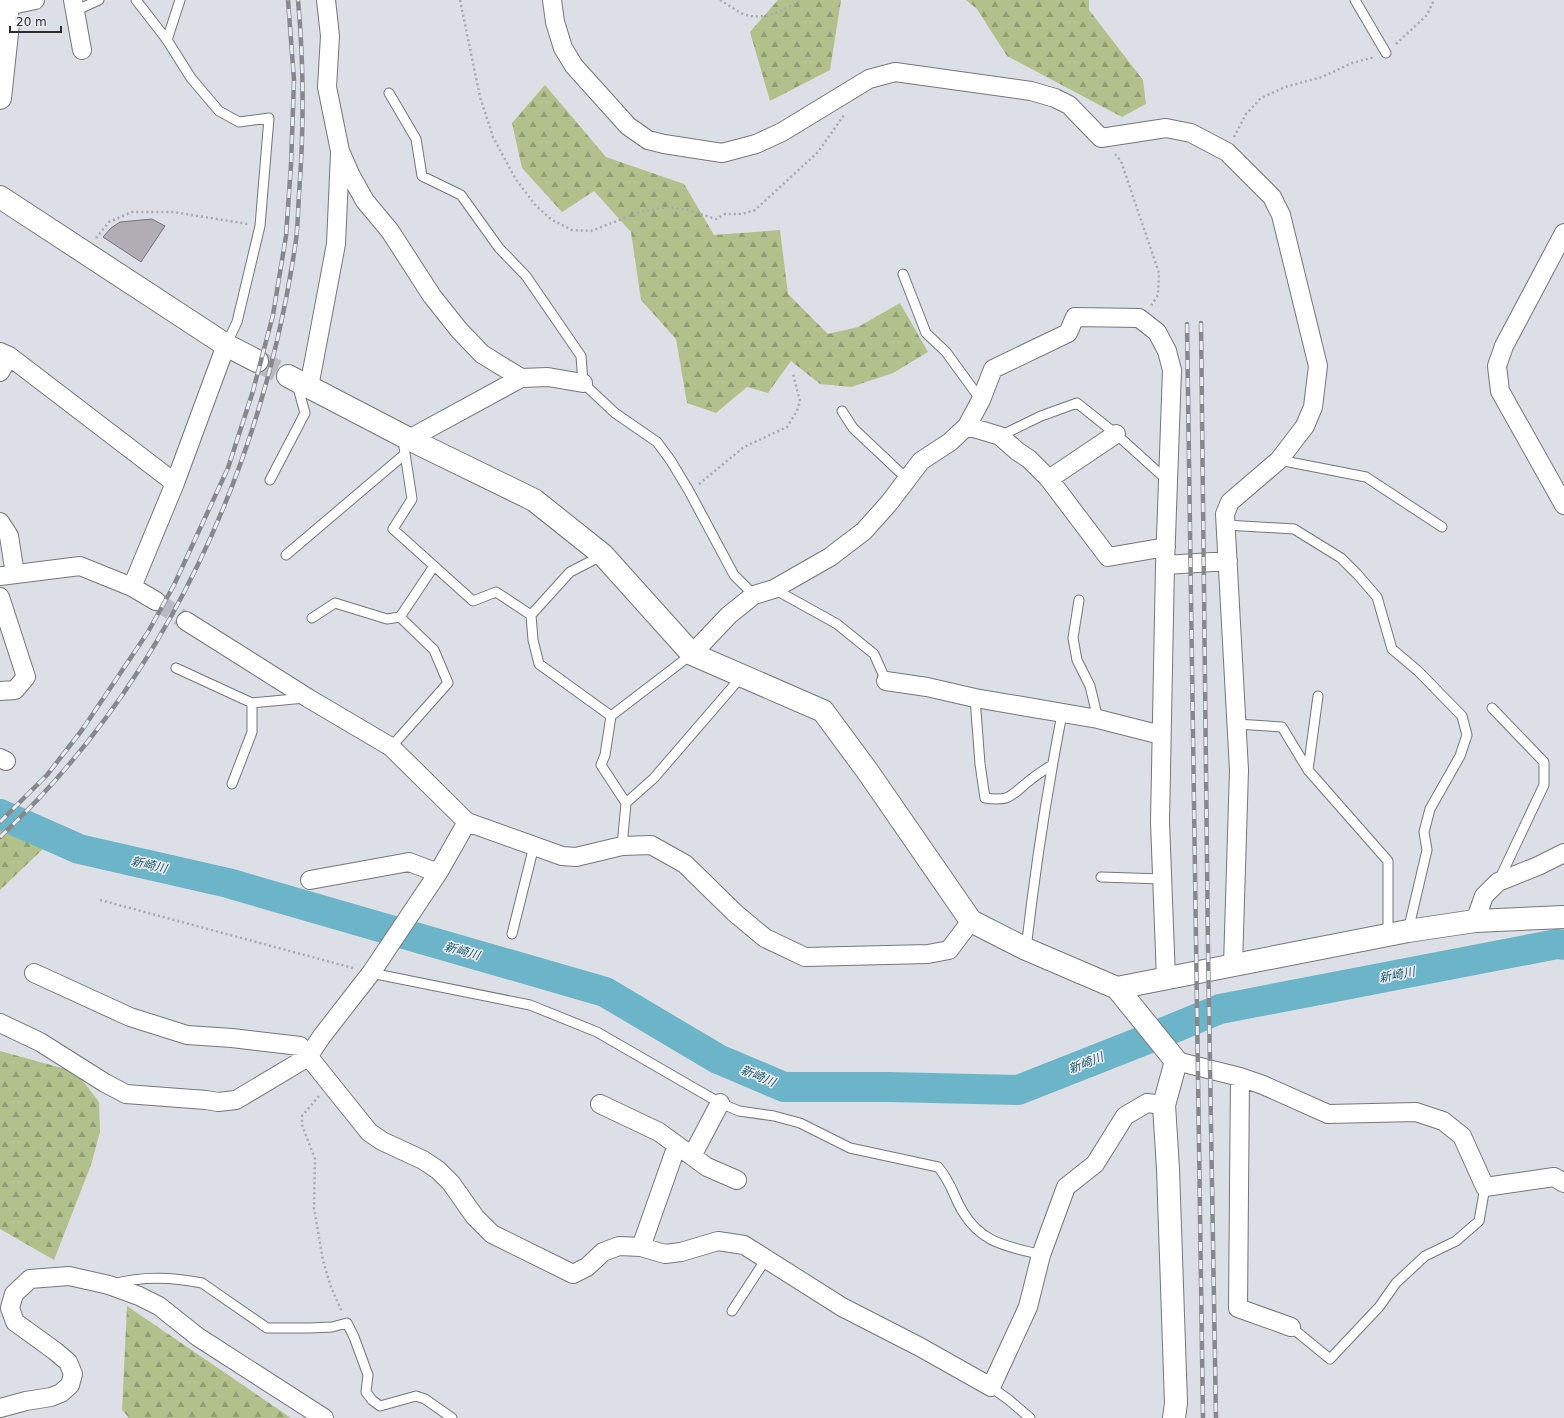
<svg xmlns="http://www.w3.org/2000/svg" width="1564" height="1418" viewBox="0 0 1564 1418" font-family="'DejaVu Sans','Noto Sans JP',sans-serif">
	<style>
		.forest { fill: url(#forest-firs) }
		.lines { fill: none; stroke-linecap: round; stroke-linejoin: round }
		.river { stroke: #6cb4c8; stroke-width: 30 }
		.building { fill: #b1adb4; stroke: #78757b }
		.minor-tunnel { stroke: #babbc2; stroke-width: 18; stroke-dasharray: 18 9; stroke-linecap: butt }
		.tertiary-tunnel { stroke: #babbc2; stroke-width: 22; stroke-dasharray: 22 11; stroke-linecap: butt }
		.service-casing { stroke: #74767c; stroke-width: 11 }
		.minor-casing { stroke: #74767c; stroke-width: 20 }
		.tertiary-casing { stroke: #74767c; stroke-width: 24 }
		.path { stroke: #a8a9af; stroke-width: 2.5; stroke-dasharray: 2 3; stroke-linecap: butt }
		.service { stroke: #fff; stroke-width: 9 }
		.minor { stroke: #fff; stroke-width: 18 }
		.tertiary { stroke: #fff; stroke-width: 22 }
		.rail-casing { stroke: #87888e; stroke-width: 4.5 }
		.rail { stroke: #eaecf4; stroke-width: 3; stroke-dasharray: 9; stroke-linecap: butt }
		.labels { text-anchor: middle; stroke-width: 3; stroke-linejoin: round; paint-order: stroke }
		.water-label { font-size: 12px; font-style: italic; fill: #1e5968; stroke: #eaecf4 }
	</style>
	<defs>
		<pattern id="forest-firs" width="22" height="20" patternUnits="userSpaceOnUse"><rect width="22" height="20" fill="#b2c18b"/><path d="M5 1l3.5 6h-7zM16 11l3.5 6h-7z" fill="#919d72"/></pattern>
	</defs>
	<rect width="100%" height="100%" fill="#dddfe6"/>
	<!-- forest -->
	<path class="forest" d="M 778,0 L 841,0 L 830,70 L 770,101 L 750,32 Z
		M 966,0 L 1089,0 L 1089,10 L 1143,80 L 1146,104 L 1122,117 L 1007,56 L 977,9 Z
		M 545,85 L 606,157 L 684,184 L 714,235 L 780,230 L 788,294 L 828,334 L 858,327 L 900,303 L 928,352 L 893,373 L 851,387 L 820,384 L 791,361 L 768,393 L 747,387 L 716,413 L 687,403 L 676,339 L 641,300 L 631,232 L 594,191 L 562,212 L 522,168 L 512,123 Z
		M 0,828 L 44,848 L 0,890 Z
		M 0,1051 L 76,1072 L 99,1102 L 100,1132 L 91,1165 L 54,1260 L 0,1229 Z
		M 127,1306 L 291,1418 L 129,1418 L 122,1410 Z"/>
	<g class="lines">
		<!-- river -->
		<path class="river" d="M 0,814 L 79,849 L 228,883 L 605,992 L 718,1059 L 784,1087 L 888,1087 L 1018,1090 L 1145,1040 L 1220,1009 L 1557,944 L 1564,945"/>
	</g>
	<!-- building -->
	<path class="building" d="M 152,219 L 165,226 L 141,262 L 103,237 L 111,228 L 120,222 Z"/>
	<g class="lines">
		<!-- minor-tunnel -->
		<path class="minor-tunnel" d="M 156,601 L 186,621"/>
		<!-- tertiary-tunnel -->
		<path class="tertiary-tunnel" d="M 257,361 L 288,376"/>
		<defs>
			<path id="service" d="M 136,0 L 167,40 L 191,78 L 219,111 L 239,122 L 269,118 L 260,226 L 237,322 L 226,345
				M 1355,0 L 1386,53
				M 75,11 L 99,0
				M 167,40 L 180,0
				M 389,93 L 416,139 L 422,176 L 461,195 L 499,248 L 526,276 L 581,356 L 583,383 L 615,413 L 657,442 L 671,461 L 689,491 L 734,575 L 754,595
				M 903,274 L 926,333 L 946,352 L 981,400
				M 842,411 L 853,428 L 907,479
				M 1000,436 L 1041,416 L 1077,403 L 1116,434 L 1168,481
				M 409,439 L 404,447 L 412,499 L 393,529 L 473,601 L 496,592 L 531,615
				M 1279,460 L 1366,477 L 1442,527
				M 270,480 L 305,413 L 297,384
				M 1226,525 L 1294,529 L 1341,558 L 1357,574 L 1377,597 L 1392,649 L 1418,671 L 1462,716 L 1467,735 L 1460,756 L 1430,809 L 1424,832 L 1427,850 L 1408,931
				M 286,555 L 405,454
				M 603,555 L 570,572 L 531,615 L 533,640 L 539,664 L 611,716
				M 774,589 L 837,624 L 874,654 L 886,681
				M 1079,600 L 1073,638 L 1077,660 L 1090,686 L 1098,719
				M 312,618 L 335,603 L 387,619 L 400,617
				M 176,668 L 252,703 L 305,698
				M 975,698 L 980,764 L 985,798 C 1011,802 1011,795 1029,781 C 1036,775 1044,770 1052,765
				M 1492,708 L 1544,762 L 1544,785 L 1499,880
				M 1236,724 L 1282,727 L 1308,770 L 1388,861 L 1388,936
				M 391,747 L 448,683 L 434,650 L 400,617 L 434,566
				M 1308,770 L 1318,696
				M 232,784 L 252,732 L 252,703
				M 626,803 L 654,778 L 742,676
				M 622,846 L 626,803 L 601,765 L 605,755 L 611,716 L 692,654
				M 1101,877 L 1162,879
				M 512,934 L 534,846
				M 1026,949 C 1035,870 1047,791 1062,714
				M 371,973 L 530,1005 L 597,1032 L 720,1103 L 739,1111 L 774,1116 L 800,1123 L 850,1148 L 938,1167 C 952,1183 953,1196 963,1212 C 982,1244 1008,1246 1041,1255
				M 113,1284 C 142,1276 173,1277 202,1283 L 267,1328 L 309,1328 L 332,1327 L 347,1323 L 354,1337 L 368,1375 L 366,1392 L 372,1400 L 380,1406 L 416,1396 L 425,1399 L 452,1418
				M 732,1311 L 766,1259
				M 1291,1327 L 1330,1359 L 1379,1307 L 1396,1283 L 1425,1256 L 1456,1241 L 1479,1221 L 1485,1187
				M 991,1387 L 1009,1400 L 1030,1418"/>
			<path id="minor" d="M 73,0 L 82,50
				M 326,0 L 330,36 L 327,87 L 340,151 L 351,176 L 365,201 L 390,231 L 432,296 L 459,330 L 482,354 L 521,378
				M 552,0 L 555,22 L 563,48 L 574,66 L 628,126 L 648,140 L 664,144 L 722,153 L 756,144 L 782,132 L 869,79 L 895,72 L 1031,91 L 1055,98 L 1069,105 L 1101,138 L 1166,128 L 1191,133 L 1227,152 L 1272,197 L 1281,215 L 1318,366 L 1313,407 L 1305,426 L 1279,460 L 1230,502 L 1225,514 L 1239,770 L 1233,965
				M 7,6 L 35,0
				M 1564,233 L 1504,346 L 1497,366 L 1500,391 L 1564,505
				M 0,352 L 9,356 L 175,483
				M 0,372 L 9,356
				M 309,387 L 336,244 L 340,154
				M 967,426 L 1000,436 L 1017,451 L 1029,459 L 1049,479 L 1108,557 L 1166,547
				M 409,439 L 521,378 L 548,377 L 583,383
				M 1049,479 L 1116,434
				M 0,522 L 9,536 L 15,574
				M 1165,565 L 1228,561
				M 0,576 L 80,566 L 132,587 L 156,601
				M 132,587 L 175,483 L 226,345
				M 0,597 L 26,677 L 15,690 L 0,691
				M 186,621 L 308,698 L 391,747 L 467,822 L 562,856 L 576,857 L 622,846 L 651,845 L 685,864 L 735,913 L 765,938 L 805,957 L 928,954 L 949,950 L 971,921
				M 692,654 L 729,615 L 754,595 L 774,589 L 830,557 L 864,531 L 889,503 L 921,461 L 950,442 L 967,426 L 981,400 L 993,369 L 1068,333 L 1075,317 L 1139,318 L 1157,332 L 1167,351 L 1172,370 L 1165,565 L 1160,822 L 1166,979
				M 886,681 L 927,687 L 975,698 L 1098,719 L 1161,735
				M 0,758 L 6,761
				M 310,880 L 409,862 L 438,873
				M 1475,921 L 1484,896 L 1498,882 L 1538,866 L 1564,853
				M 34,973 L 130,1017 L 187,1035 L 232,1038 L 300,1046 L 369,1132 L 382,1141 L 423,1160 L 438,1170 L 451,1183 L 475,1217 L 492,1234 L 573,1274 L 587,1267 L 603,1252 L 619,1246 L 641,1247 L 665,1254 L 681,1252 L 718,1241 L 744,1245 L 842,1307 L 920,1347 L 991,1387 L 1028,1307 L 1041,1255 L 1066,1187 L 1095,1164 L 1125,1116 L 1147,1103 L 1164,1105
				M 0,1023 L 40,1042 L 105,1083 L 126,1094 L 206,1100 L 218,1102 L 236,1100 L 308,1057 L 322,1036 L 371,973 L 438,873 L 467,822
				M 1176,1061 L 1240,1077 L 1263,1085 L 1328,1114 L 1416,1112 L 1443,1121 L 1462,1136 L 1485,1187 L 1554,1177 L 1564,1183
				M 1240,1077 L 1238,1308 L 1291,1327
				M 600,1104 L 659,1132 L 707,1167 L 737,1180
				M 692,1156 L 720,1103
				M 641,1247 L 677,1145
				M 0,1408 L 26,1401 L 51,1397 L 61,1393 L 70,1385 L 73,1374 L 68,1362 L 55,1351 L 15,1322 L 10,1308 L 14,1294 L 30,1279 L 69,1276 L 109,1285 L 139,1296 L 159,1306 L 198,1337 L 324,1418"/>
			<path id="tertiary" d="M 0,98 L 8,24 L 6,0
				M 0,197 L 226,345 L 257,361
				M 288,376 L 409,439 L 534,500 L 603,555 L 692,654 L 823,711 L 868,772 L 971,921 L 1026,949 L 1117,988 L 1408,931 L 1475,921 L 1564,917
				M 1117,988 L 1176,1061 L 1164,1105 L 1168,1169 L 1176,1403 L 1174,1418"/>
		</defs>
		<!-- service casing -->
		<use href="#service" class="service-casing"/>
		<!-- minor casing -->
		<use href="#minor" class="minor-casing"/>
		<!-- tertiary casing -->
		<use href="#tertiary" class="tertiary-casing"/>
		<!-- path -->
		<path class="path" d="M 460,0 L 480,97 L 493,137 L 515,178 L 536,206 L 552,220 L 572,230 L 591,231 L 640,212 L 668,207 L 688,210 L 716,219 L 725,214 L 742,214 L 755,210 L 818,152 L 844,115
			M 720,0 C 727,4 734,9 741,13 C 762,23 784,9 802,0
			M 1396,44 L 1427,15 L 1434,0
			M 1234,137 L 1246,114 L 1261,98 L 1285,87 L 1322,77 L 1352,63 L 1375,57
			M 1115,154 L 1121,161 L 1159,273 L 1158,295 L 1151,306
			M 96,238 L 109,222 L 132,212 L 173,212 L 248,224
			M 699,484 L 744,447 L 787,427 L 797,411 L 800,401 L 793,374
			M 100,900 L 353,968
			M 319,1096 L 302,1116 L 302,1125 L 315,1159 L 314,1208 L 323,1261 L 331,1287 L 342,1312"/>
		<!-- service -->
		<use href="#service" class="service"/>
		<!-- minor -->
		<use href="#minor" class="minor"/>
		<!-- tertiary -->
		<use href="#tertiary" class="tertiary"/>
		<defs>
			<path id="rail" d="M 1201,323 L 1208,949 L 1216,1418
				M 1187,324 L 1203,1418
				M 0,822 L 47,775 L 82,730 L 148,632 L 174,585 L 228,468 L 253,391 L 273,315 L 286,236 L 291,165 L 294,80 L 288,0
				M 0,837 C 166,682 264,463 296,240 C 298,225 298,209 299,194 C 304,129 304,65 298,0"/>
		</defs>
		<!-- rail casing -->
		<use href="#rail" class="rail-casing"/>
		<!-- rail -->
		<use href="#rail" class="rail"/>
	</g>
	<g class="labels">
		<!-- water labels -->
		<g class="water-label">
			<text transform="translate(149 865) rotate(13)" y="4">新崎川</text>
			<text transform="translate(462 951) rotate(16)" y="4">新崎川</text>
			<text transform="translate(1397 975) rotate(-11)" y="4">新崎川</text>
			<text transform="translate(1086 1063) rotate(-22)" y="4">新崎川</text>
			<text transform="translate(758 1076) rotate(23)" y="4">新崎川</text>
		</g>
	</g>
	<!-- scale -->
	<path d="M10 26v6h51v-6" fill="none" stroke="#2d2d30" stroke-width="2"/>
	<text x="16" y="26" font-size="12" fill="#2d2d30" stroke="#eaecf4" stroke-width="3" paint-order="stroke">20 m</text>
</svg>
